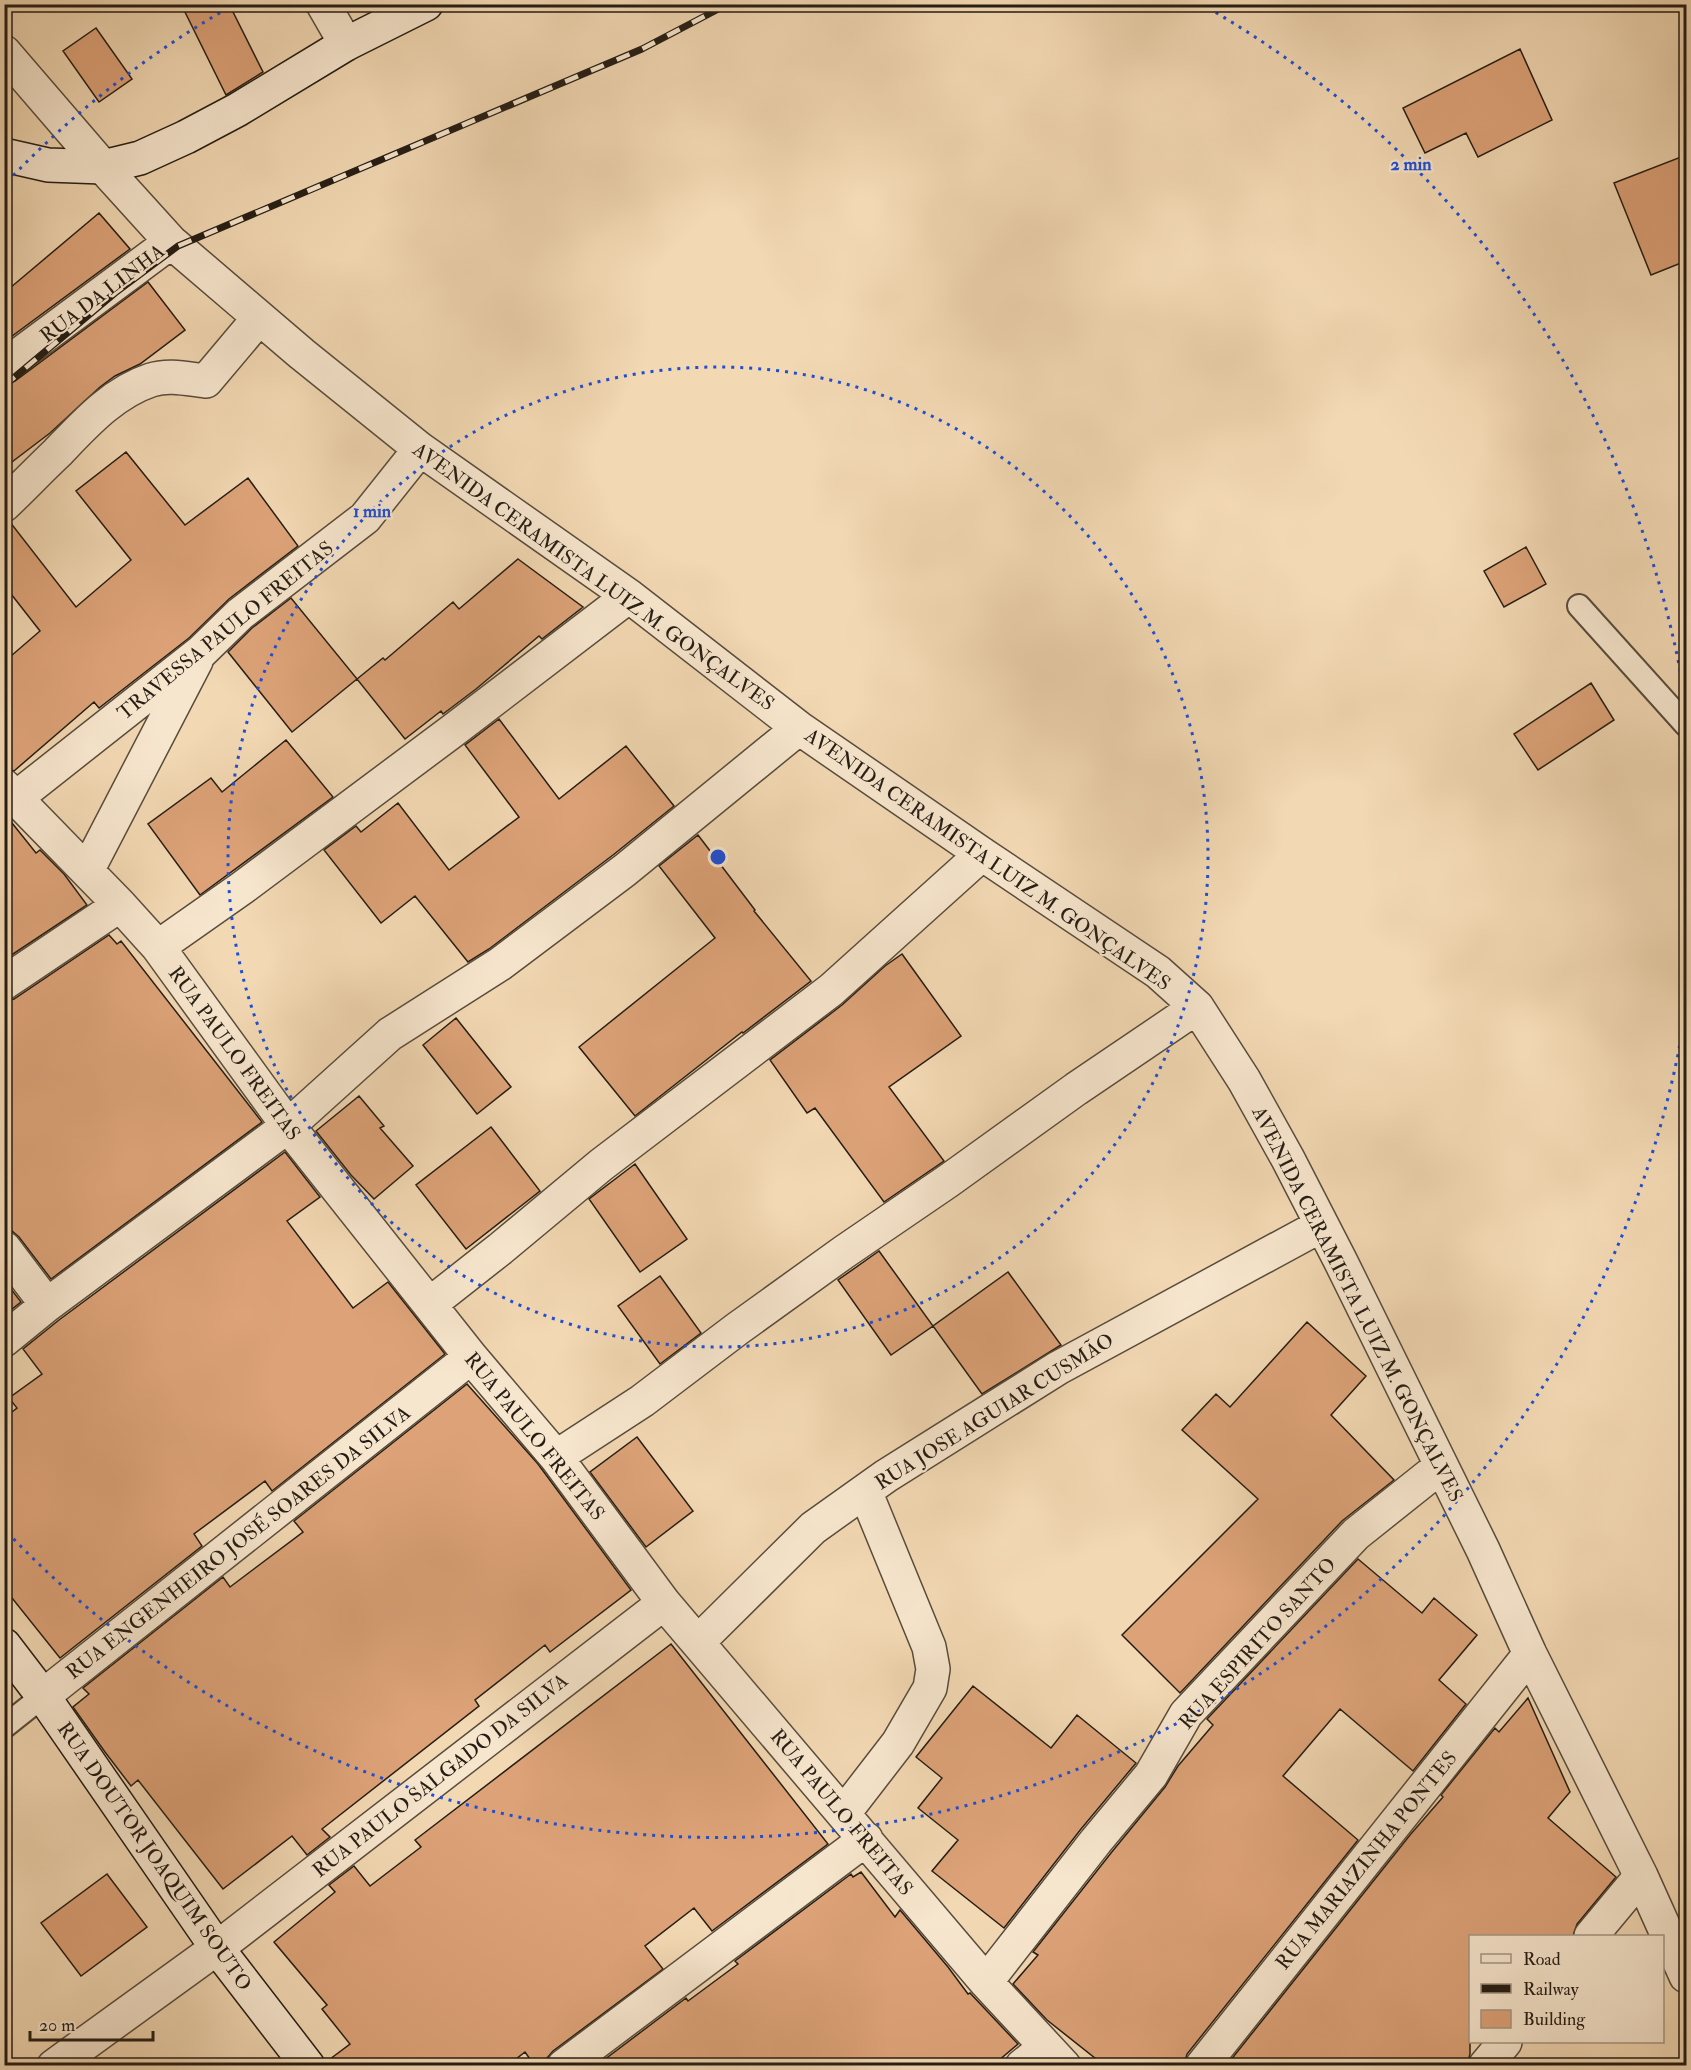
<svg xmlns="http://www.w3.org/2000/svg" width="1691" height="2070" viewBox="0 0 1691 2070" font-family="'IM FELL Double Pica',serif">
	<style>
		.building { fill: #dda278; stroke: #251d14; stroke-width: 1.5 }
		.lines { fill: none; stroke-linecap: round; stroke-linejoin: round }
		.lane-casing { stroke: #584c3c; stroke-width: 26 }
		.street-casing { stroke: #584c3c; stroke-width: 36 }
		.secondary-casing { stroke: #251d14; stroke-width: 36 }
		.lane { stroke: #f7e6ce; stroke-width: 22 }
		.street { stroke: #f7e6ce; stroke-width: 33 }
		.secondary { stroke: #f7e6ce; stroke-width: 33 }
		.rail-casing { stroke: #251d14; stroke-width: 7 }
		.rail { stroke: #f7e6ce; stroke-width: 4.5; stroke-dasharray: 14; stroke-linecap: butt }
		.ring { fill: none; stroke: #1d4ed8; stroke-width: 3; stroke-dasharray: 3 6 }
		.labels { text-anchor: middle; stroke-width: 4.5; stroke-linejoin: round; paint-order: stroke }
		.street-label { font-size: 20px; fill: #251d14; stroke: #f7e6ce }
		.centre { fill: #1d4ed8; stroke: #f7e6ce; stroke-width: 3 }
		.ring-label { font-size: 18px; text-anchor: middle; font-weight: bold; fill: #1d4ed8; stroke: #f7e6ce; stroke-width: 4.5; stroke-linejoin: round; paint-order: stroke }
	</style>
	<rect width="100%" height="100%" fill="#f2d8b3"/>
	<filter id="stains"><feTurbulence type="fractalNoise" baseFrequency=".00333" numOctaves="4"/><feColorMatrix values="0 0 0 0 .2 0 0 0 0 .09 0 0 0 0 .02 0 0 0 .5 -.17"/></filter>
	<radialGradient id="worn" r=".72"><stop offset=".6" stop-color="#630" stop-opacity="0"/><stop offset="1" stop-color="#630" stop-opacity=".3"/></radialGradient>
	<!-- building -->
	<path class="building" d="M 181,4 L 229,4 L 263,72 L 226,95 Z
		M 96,28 L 132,79 L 99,102 L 63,51 Z
		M 1520,49 L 1552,120 L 1478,157 L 1466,133 L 1425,153 L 1403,108 Z
		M 1686,155 L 1686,261 L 1651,275 L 1614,183 Z
		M 99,213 L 130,249 L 4,342 L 4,293 Z
		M 148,282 L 185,330 L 140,364 L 115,376 L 100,387 L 50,433 L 4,468 L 4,384 L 15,381 Z
		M 126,452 L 185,525 L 248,478 L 298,546 L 229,599 L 189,638 L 99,708 L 94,702 L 14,771 L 4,768 L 4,662 L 40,631 L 4,585 L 4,523 L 10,522 L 76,607 L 131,560 L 76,491 Z
		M 1526,547 L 1546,584 L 1504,607 L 1484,571 Z
		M 518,559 L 583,607 L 542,639 L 539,636 L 476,689 L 443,714 L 441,711 L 405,739 L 357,679 L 292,732 L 228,652 L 252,628 L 291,598 L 357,679 L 383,658 L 385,660 L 453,602 L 459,609 Z
		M 1591,683 L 1614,720 L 1538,770 L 1514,734 Z
		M 499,719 L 559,799 L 626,746 L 674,806 L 613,855 L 489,949 L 468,962 L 415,896 L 381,923 L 324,850 L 356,826 L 361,832 L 398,803 L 449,870 L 519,817 L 465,745 Z
		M 286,740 L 333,797 L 200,895 L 148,824 L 211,778 L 222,792 Z
		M 4,813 L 36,853 L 40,850 L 64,874 L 87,905 L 4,960 Z
		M 698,835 L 755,910 L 754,911 L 811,981 L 743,1033 L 742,1032 L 635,1116 L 579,1047 L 715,938 L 659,866 Z
		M 109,935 L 117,944 L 121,941 L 262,1122 L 51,1279 L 19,1237 L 12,1231 L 4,1230 L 4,1002 L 14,999 Z
		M 902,954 L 961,1036 L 889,1087 L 944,1161 L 884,1202 L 815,1108 L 807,1113 L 770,1060 L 842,1005 L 885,966 Z
		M 456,1018 L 511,1087 L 477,1114 L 423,1045 Z
		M 359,1096 L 384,1126 L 380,1128 L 413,1166 L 374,1199 L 351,1175 L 316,1131 Z
		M 491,1127 L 540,1191 L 466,1249 L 416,1185 Z
		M 285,1152 L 320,1197 L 287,1221 L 353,1308 L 388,1282 L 445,1354 L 272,1491 L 265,1481 L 194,1534 L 202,1546 L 60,1658 L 4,1588 L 4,1418 L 17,1408 L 9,1398 L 42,1374 L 23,1349 L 59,1320 Z
		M 635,1164 L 687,1239 L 640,1272 L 589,1199 Z
		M 879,1251 L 933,1326 L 891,1355 L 838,1280 Z
		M 1008,1272 L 1061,1345 L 982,1394 L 933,1326 Z
		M 660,1276 L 701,1333 L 660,1364 L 618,1306 Z
		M 4,1280 L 21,1302 L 4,1315 Z
		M 1307,1322 L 1366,1376 L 1331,1415 L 1394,1480 L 1342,1521 L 1180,1693 L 1122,1635 L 1258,1499 L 1182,1430 L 1216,1394 L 1230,1407 Z
		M 467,1384 L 538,1464 L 631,1590 L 550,1652 L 545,1645 L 475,1700 L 479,1706 L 322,1829 L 330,1837 L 307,1855 L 292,1836 L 223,1889 L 138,1780 L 131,1786 L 105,1752 L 73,1707 L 89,1694 L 83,1688 L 223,1577 L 230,1587 L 303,1532 L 294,1521 Z
		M 637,1437 L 693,1511 L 646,1547 L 590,1472 Z
		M 1358,1559 L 1422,1613 L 1434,1598 L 1477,1635 L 1439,1680 L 1466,1704 L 1413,1771 L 1340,1709 L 1283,1776 L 1358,1840 L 1187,2054 L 1184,2066 L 1105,2066 L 1047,2020 L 1013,1984 L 1038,1955 L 1033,1952 L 1111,1853 L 1165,1787 L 1178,1766 L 1213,1725 L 1207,1719 Z
		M 671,1644 L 828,1844 L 712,1931 L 694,1908 L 645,1946 L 663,1969 L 553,2051 L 547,2058 L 546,2066 L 535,2066 L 525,2052 L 507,2066 L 326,2066 L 326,2062 L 350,2044 L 322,2009 L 327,2005 L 274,1942 L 335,1892 L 329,1885 L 354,1866 L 370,1886 L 421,1847 L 415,1840 Z
		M 973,1686 L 1051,1748 L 1077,1715 L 1136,1763 L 1081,1829 L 1004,1928 L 932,1871 L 958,1840 L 918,1808 L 942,1778 L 916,1757 Z
		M 1528,1698 L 1570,1792 L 1548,1818 L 1616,1877 L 1577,1924 L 1573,1936 L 1470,1936 L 1470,2054 L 1467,2066 L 1226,2066 L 1410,1835 L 1443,1797 L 1441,1795 L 1495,1728 L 1499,1732 Z
		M 861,1872 L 895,1917 L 900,1910 L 948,1967 L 968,1994 L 970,1993 L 1018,2044 L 992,2066 L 596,2066 L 686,1998 L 688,2001 L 738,1964 L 735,1961 L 851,1874 L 853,1877 Z
		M 107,1874 L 147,1927 L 81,1976 L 41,1923 Z"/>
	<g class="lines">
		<defs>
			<path id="lane" d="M 1579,606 L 1686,725
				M 4,1727 L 43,1696"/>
			<path id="street" d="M 323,4 L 346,44
				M 4,52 L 103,167 L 171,242 L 302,354 L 420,449 L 629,596 L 799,728 L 982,854 L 1158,972 L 1197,1007 L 1244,1080 L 1288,1159 L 1341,1262 L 1483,1550 L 1530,1654 L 1641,1876 L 1686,1976
				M 4,366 L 171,242
				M 4,505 C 22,488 39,470 57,453 C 84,425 112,393 151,380 C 169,374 188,379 206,381 L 259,318
				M 4,786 L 120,905 L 158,947 L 288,1126 L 471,1357 L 556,1457 L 664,1603 L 986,1982 L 1064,2066
				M 16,798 L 201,652 L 240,614 L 365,518 L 420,449
				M 87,871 L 196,661
				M 158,947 L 242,888 L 451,732 L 629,596
				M 4,983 L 120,905
				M 4,1248 L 47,1305
				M 430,1304 L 500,1249 L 601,1165 L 831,990 L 982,854
				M 4,1340 L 47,1305 L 288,1126 L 390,1034 L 500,964 L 625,870 L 799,728
				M 556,1457 L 642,1401 L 737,1329 L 844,1252 L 948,1181 L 1076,1089 L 1197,1007
				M 698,1642 L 813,1528 L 886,1476 L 1058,1368 L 1322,1225
				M 43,1696 L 471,1357
				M 844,1813 L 898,1743 L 930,1688 L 933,1669 L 929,1647 L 865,1491
				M 1591,1936 L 1641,1876
				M 986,1982 L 1096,1841 L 1151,1775 L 1186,1714 L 1356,1534 L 1440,1467
				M 54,2066 L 217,1948 L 664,1603
				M 564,2066 L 866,1839
				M 1022,2066 L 1046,2047
				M 1202,2066 L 1530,1654
				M 1485,2066 L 1505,2042"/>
			<path id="secondary" d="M 4,155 L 48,165 L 103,167 L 140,158 L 186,137 L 237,110 L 346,44 L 426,4
				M 4,1645 L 43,1696 L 217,1948 L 308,2066"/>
		</defs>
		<!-- lane casing -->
		<use href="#lane" class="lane-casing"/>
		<!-- street casing -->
		<use href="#street" class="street-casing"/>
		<!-- secondary casing -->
		<use href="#secondary" class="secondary-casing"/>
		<!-- lane -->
		<use href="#lane" class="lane"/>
		<!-- street -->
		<use href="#street" class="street"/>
		<!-- secondary -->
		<use href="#secondary" class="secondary"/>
		<defs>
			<path id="rail" d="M 4,386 L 115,293 L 178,246 L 642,49 L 728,4"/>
		</defs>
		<!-- rail casing -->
		<use href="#rail" class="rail-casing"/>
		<!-- rail -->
		<use href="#rail" class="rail"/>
	</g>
	<!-- distance rings -->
	<g class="ring">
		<circle cx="718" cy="857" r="490"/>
		<path d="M1686 1010A980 980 0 0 1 7 1532M7 182A980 980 0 0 1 228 8M1208 8A980 980 0 0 1 1686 704"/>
	</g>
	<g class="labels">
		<!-- street labels -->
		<g class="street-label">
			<text transform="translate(102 293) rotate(-37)" y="7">RUA DA LINHA</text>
			<text transform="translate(594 576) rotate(36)" y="7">AVENIDA CERAMISTA LUIZ M. GONÇALVES</text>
			<text transform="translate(225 630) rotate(-39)" y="7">TRAVESSA PAULO FREITAS</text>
			<text transform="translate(988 859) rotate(35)" y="7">AVENIDA CERAMISTA LUIZ M. GONÇALVES</text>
			<text transform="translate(235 1053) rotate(54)" y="7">RUA PAULO FREITAS</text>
			<text transform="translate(1358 1304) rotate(63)" y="7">AVENIDA CERAMISTA LUIZ M. GONÇALVES</text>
			<text transform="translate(994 1411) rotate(-32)" y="7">RUA JOSE AGUIAR CUSMÃO</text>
			<text transform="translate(535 1436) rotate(51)" y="7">RUA PAULO FREITAS</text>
			<text transform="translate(238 1542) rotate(-38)" y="7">RUA ENGENHEIRO JOSÉ SOARES DA SILVA</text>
			<text transform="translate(1257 1643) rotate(-48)" y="7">RUA ESPIRITO SANTO</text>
			<text transform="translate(440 1775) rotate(-38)" y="7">RUA PAULO SALGADO DA SILVA</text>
			<text transform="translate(842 1812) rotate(50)" y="7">RUA PAULO FREITAS</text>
			<text transform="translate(155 1856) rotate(55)" y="7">RUA DOUTOR JOAQUIM SOUTO</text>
			<text transform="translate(1366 1860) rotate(-51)" y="7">RUA MARIAZINHA PONTES</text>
		</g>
	</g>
	<circle cx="718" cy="857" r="9" class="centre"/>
	<g class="ring-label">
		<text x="1411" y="170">2 min</text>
		<text x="372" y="517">1 min</text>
	</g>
	<!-- margin -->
	<rect width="1691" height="2070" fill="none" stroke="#f2d8b3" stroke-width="24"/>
	<rect x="6" y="6" width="1679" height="2058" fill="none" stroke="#251d14" stroke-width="3"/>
	<rect x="12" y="12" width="1667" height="2046" fill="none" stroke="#251d14" stroke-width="1.5"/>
	<!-- legend -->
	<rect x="1469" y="1935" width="195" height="108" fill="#f7e6ce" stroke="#a39684" stroke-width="1.5"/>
	<rect x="1481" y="1954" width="30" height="9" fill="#f7e6ce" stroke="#a39684" stroke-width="1.5"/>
	<text x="1523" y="1965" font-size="18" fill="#251d14">Road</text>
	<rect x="1481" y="1984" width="30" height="9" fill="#251d14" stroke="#a39684" stroke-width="1.5"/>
	<text x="1523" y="1995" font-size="18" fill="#251d14">Railway</text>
	<rect x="1481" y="2010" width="30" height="18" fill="#dda278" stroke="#a39684" stroke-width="1.5"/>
	<text x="1523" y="2025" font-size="18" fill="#251d14">Building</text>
	<!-- scale -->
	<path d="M30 2031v9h123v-9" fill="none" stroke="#251d14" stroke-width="3"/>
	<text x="39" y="2031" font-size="18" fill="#251d14" stroke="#f7e6ce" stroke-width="4.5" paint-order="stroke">20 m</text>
	<rect width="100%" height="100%" filter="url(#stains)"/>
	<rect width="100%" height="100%" fill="url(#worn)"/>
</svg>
